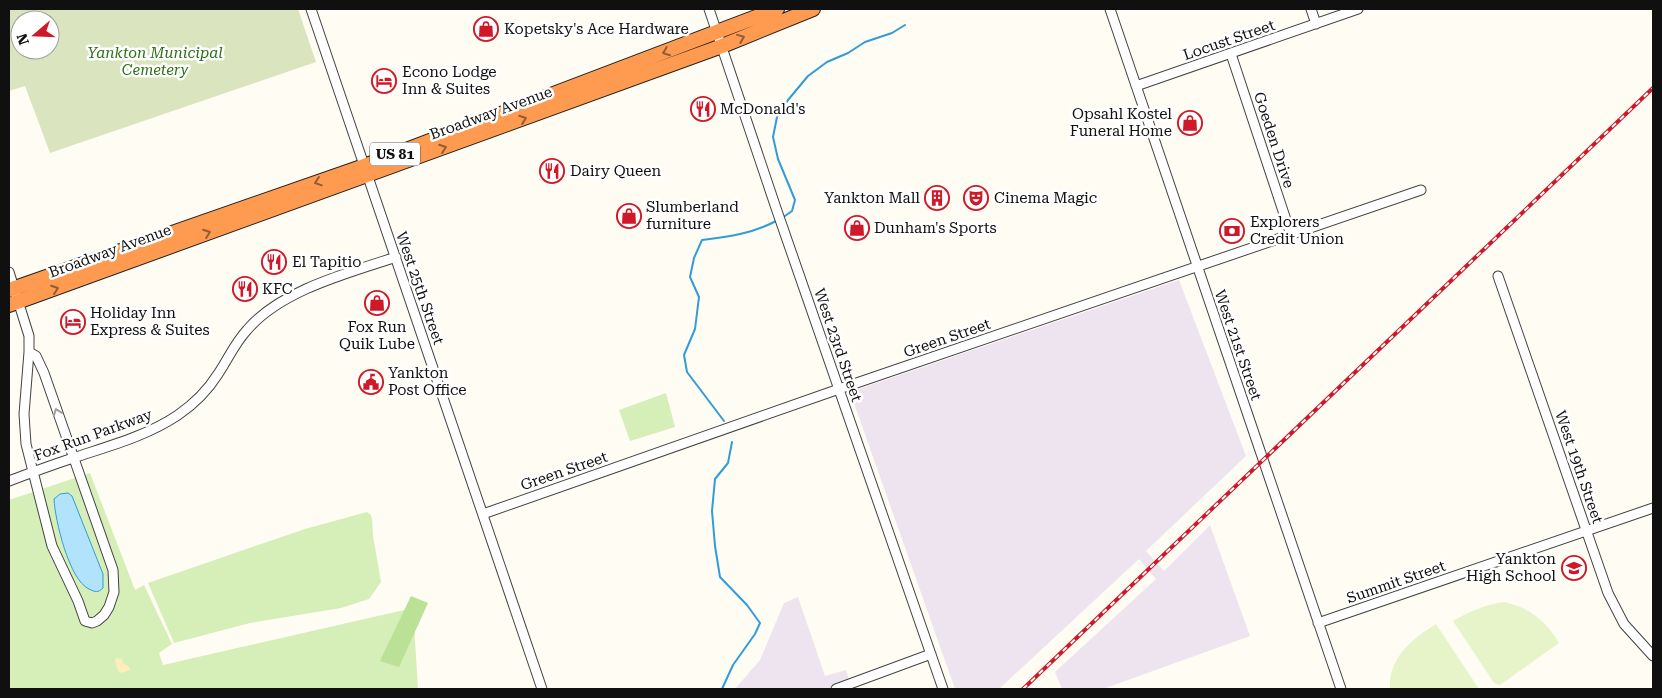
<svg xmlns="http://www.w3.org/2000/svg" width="1662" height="698" viewBox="0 0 1662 698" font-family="'Roboto Serif',serif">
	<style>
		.industrial { fill: #ede4ef }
		.green { fill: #d6eeb7 }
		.forest { fill: #bae195 }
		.sand { fill: #feb }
		.cemetery { fill: #dae5c0; fill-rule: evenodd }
		.pitch { fill: #e7f4ca }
		.water { fill: #b2e3fc; stroke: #319cda }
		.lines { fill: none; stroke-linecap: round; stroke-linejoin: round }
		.stream { stroke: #319cda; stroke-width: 2 }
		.minor-casing { stroke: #434343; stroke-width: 11 }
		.highway-casing { stroke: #212121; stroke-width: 16 }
		.minor { stroke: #fff; stroke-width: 9 }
		.highway { stroke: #ff9b51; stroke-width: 14 }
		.rail-casing { stroke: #cf1928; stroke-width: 4 }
		.rail { stroke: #fff; stroke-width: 2; stroke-dasharray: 5.5; stroke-linecap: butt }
		.oneway { stroke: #935c34 }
		.oneway2 { stroke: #9f9f9f }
		.labels { text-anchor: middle; stroke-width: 5; stroke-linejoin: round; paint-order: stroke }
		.shield { fill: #fff; stroke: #585858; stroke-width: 1 }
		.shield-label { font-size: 14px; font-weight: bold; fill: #101010 }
		.poi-label { font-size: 15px; fill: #101010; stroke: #fff; text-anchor: start }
		.street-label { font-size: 15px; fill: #101010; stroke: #fff }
		.park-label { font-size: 15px; font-style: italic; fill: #2d6f18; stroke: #fff }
	</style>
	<rect width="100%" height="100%" fill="#fffcf3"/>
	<!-- industrial -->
	<path class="industrial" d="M 1179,280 L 1246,456 L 1146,551 L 1164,571 L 1210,525 L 1250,636 L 1103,689 L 1062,689 L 1055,672 L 1156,579 L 1139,559 L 999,689 L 955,689 L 850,392 Z
		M 798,597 L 825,676 L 846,670 L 852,689 L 735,689 L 760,660 L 784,603 Z"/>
	<!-- green -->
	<path class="green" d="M 666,393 L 675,427 L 630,441 L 619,410 Z
		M 90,473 L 135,590 L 144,585 L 172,644 L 159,653 L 163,665 L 413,608 L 418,689 L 9,689 L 9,500 Z
		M 367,512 L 371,515 L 372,519 L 373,536 L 381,582 L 369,599 L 341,608 L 250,623 L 174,643 L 148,583 L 305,529 Z"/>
	<!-- forest -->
	<path class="forest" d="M 411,596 L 428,603 L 399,667 L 380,661 Z"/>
	<!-- sand -->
	<path class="sand" d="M 116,658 L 122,659 L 123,663 L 129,667 L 130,670 L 121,673 L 118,671 L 115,660 Z"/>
	<!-- cemetery -->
	<path class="cemetery" d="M 9,9 L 298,9 L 316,62 L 50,153 L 25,86 L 9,91 ZM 20,20 L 50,20 L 50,50 L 20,50 Z"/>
	<!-- pitch -->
	<path class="pitch" d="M 1504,602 C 1529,607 1547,622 1559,643 L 1500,685 L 1494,683 L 1453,621 C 1470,611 1484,605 1504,602 Z
		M 1436,624 L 1479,689 L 1390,689 C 1388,658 1412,639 1436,624 Z"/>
	<!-- water -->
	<path class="water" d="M 68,493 L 72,496 L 103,574 L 103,588 C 98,593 95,592 89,589 C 69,580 55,520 54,499 L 60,494 Z"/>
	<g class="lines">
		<!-- stream -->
		<path class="stream" d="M 782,218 L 792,211 L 795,200 L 778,159 L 773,137 L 777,117 L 788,100 L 808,76 L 827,62 L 848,53 L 865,42 L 892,33 L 905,25
			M 724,421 L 687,372 L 684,355 L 695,329 L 699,297 L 690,277 L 694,258 L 702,240 C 729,237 754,233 778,220
			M 722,689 L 733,665 L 755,634 L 760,623 L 747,605 L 720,577 L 715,546 L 712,511 L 715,479 L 728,463 L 732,442"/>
		<defs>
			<path id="minor" d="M 311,9 L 542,689
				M 709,9 L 776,208 L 943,689
				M 1110,9 L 1341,689
				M 1311,9 L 1316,24
				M 1231,54 L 1291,235
				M 1136,86 L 1358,9
				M 9,272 L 29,336 L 29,352 L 24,414 L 26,444 L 52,546 L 78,601 L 85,621 L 92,623 L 97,621 L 104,615 L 109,607 L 114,592 L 113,570 L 44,373 L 36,356 L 29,352
				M 1498,276 L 1608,593 L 1624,624 L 1653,656
				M 9,481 C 30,473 52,465 73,458 C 109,446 147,436 178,415 C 194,404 208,390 218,374 C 228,359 235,343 247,330 C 281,290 348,273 396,257
				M 483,514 L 839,389 L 1421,190
				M 1318,623 L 1653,508
				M 836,689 L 931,654"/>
			<path id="highway" d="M 9,290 L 364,166 L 777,9
				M 9,305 L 722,46 L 813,9"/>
		</defs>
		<!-- minor casing -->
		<use href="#minor" class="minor-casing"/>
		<!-- highway casing -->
		<use href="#highway" class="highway-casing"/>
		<!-- minor -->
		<use href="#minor" class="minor"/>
		<!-- highway -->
		<use href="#highway" class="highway"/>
		<defs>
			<path id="rail" d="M 1023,689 L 1653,88"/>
		</defs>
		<!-- rail casing -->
		<use href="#rail" class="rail-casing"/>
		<!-- rail -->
		<use href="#rail" class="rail"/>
	</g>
	<!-- one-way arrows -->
	<defs><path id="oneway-chevron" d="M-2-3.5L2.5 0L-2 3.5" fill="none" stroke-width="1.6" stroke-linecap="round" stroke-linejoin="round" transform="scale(1.25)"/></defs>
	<g class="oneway">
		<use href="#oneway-chevron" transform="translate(741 38) rotate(-22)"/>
		<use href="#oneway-chevron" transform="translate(666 52) rotate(159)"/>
		<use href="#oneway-chevron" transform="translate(523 119) rotate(-20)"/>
		<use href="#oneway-chevron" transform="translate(443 148) rotate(-20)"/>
		<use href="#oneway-chevron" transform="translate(318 182) rotate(161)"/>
		<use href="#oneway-chevron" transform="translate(207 233) rotate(-20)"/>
		<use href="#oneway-chevron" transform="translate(55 289) rotate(-20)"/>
	</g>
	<use class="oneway2" href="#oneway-chevron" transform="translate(57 412) rotate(-110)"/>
	<!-- icons -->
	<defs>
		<symbol id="shop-ring" viewBox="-11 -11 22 22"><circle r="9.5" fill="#fff" stroke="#cf1928" stroke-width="1.5"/><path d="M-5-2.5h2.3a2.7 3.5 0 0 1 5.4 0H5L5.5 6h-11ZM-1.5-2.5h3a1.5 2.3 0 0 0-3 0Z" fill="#cf1928"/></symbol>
		<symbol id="hotel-ring" viewBox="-11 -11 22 22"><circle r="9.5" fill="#fff" stroke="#cf1928" stroke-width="1.5"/><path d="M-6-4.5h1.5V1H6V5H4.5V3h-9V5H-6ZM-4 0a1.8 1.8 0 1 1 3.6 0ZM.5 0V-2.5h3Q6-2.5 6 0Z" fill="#cf1928"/></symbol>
		<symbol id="restaurant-ring" viewBox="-11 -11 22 22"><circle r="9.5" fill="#fff" stroke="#cf1928" stroke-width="1.5"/><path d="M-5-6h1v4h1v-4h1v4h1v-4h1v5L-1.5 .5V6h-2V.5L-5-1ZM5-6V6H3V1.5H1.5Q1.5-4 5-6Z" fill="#cf1928"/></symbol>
		<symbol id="building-ring" viewBox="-11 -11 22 22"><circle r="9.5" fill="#fff" stroke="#cf1928" stroke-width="1.5"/><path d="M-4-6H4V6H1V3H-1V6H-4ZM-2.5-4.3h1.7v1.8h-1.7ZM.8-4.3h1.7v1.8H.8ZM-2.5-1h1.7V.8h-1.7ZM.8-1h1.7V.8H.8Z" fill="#cf1928"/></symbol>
		<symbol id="theatre-ring" viewBox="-11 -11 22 22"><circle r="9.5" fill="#fff" stroke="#cf1928" stroke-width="1.5"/><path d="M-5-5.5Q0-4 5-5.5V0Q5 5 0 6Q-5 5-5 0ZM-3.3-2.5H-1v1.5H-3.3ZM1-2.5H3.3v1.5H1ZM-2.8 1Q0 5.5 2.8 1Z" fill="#cf1928"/></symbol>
		<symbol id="bank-ring" viewBox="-11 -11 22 22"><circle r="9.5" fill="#fff" stroke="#cf1928" stroke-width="1.5"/><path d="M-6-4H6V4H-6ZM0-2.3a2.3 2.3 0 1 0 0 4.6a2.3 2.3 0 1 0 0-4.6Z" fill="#cf1928"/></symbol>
		<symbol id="civic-ring" viewBox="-11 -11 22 22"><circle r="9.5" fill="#fff" stroke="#cf1928" stroke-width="1.5"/><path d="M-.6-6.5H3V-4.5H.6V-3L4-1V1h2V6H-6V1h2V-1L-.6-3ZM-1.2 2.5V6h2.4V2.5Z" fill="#cf1928"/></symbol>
		<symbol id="school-ring" viewBox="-11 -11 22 22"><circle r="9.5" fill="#fff" stroke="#cf1928" stroke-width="1.5"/><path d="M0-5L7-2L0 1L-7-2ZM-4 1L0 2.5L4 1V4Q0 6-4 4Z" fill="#cf1928"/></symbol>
	</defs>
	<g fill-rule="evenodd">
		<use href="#shop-ring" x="472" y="15" width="28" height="28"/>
		<use href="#hotel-ring" x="370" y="67" width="28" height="28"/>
		<use href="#restaurant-ring" x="689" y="95" width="28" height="28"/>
		<use href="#shop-ring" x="1176" y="109" width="28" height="28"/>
		<use href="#restaurant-ring" x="538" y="157" width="28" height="28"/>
		<use href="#building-ring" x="923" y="184" width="28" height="28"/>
		<use href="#theatre-ring" x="962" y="184" width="28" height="28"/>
		<use href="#shop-ring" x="615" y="202" width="28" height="28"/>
		<use href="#shop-ring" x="843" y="214" width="28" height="28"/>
		<use href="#bank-ring" x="1218" y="217" width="28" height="28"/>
		<use href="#restaurant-ring" x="260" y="248" width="28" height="28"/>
		<use href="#restaurant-ring" x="231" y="275" width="28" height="28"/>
		<use href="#shop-ring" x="363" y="289" width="28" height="28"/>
		<use href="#hotel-ring" x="59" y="308" width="28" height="28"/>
		<use href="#civic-ring" x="357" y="368" width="28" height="28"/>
		<use href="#school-ring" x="1560" y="554" width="28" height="28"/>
	</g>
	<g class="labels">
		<!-- shield labels -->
		<rect class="shield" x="370" y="142.5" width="50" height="23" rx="4"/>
		<g class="shield-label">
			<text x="395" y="159">US 81</text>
		</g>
		<!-- poi labels -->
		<g class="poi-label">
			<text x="504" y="34">Kopetsky's Ace Hardware</text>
			<text x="402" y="77">Econo Lodge<tspan x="402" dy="17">Inn &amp; Suites</tspan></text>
			<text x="720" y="114">McDonald's</text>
			<text x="1172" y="119" text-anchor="end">Opsahl Kostel<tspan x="1172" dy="17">Funeral Home</tspan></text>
			<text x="570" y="176">Dairy Queen</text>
			<text x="920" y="203" text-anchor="end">Yankton Mall</text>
			<text x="994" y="203">Cinema Magic</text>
			<text x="646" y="212">Slumberland<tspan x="646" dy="17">furniture</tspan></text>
			<text x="1250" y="227">Explorers<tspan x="1250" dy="17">Credit Union</tspan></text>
			<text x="874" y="233">Dunham's Sports</text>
			<text x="292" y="267">El Tapitio</text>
			<text x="262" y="294">KFC</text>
			<text x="90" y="318">Holiday Inn<tspan x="90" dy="17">Express &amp; Suites</tspan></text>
			<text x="377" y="332" text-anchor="middle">Fox Run<tspan x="377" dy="17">Quik Lube</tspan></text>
			<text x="388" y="378">Yankton<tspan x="388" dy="17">Post Office</tspan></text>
			<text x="1556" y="564" text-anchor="end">Yankton<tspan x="1556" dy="17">High School</tspan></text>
		</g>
		<!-- street labels -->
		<g class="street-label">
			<text transform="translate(1229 40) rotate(-19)" y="5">Locust Street</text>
			<text transform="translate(491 113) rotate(-20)" y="5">Broadway Avenue</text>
			<text transform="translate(1274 140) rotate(72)" y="5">Goeden Drive</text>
			<text transform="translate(110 251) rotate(-20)" y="5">Broadway Avenue</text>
			<text transform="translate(420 288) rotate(71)" y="5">West 25th Street</text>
			<text transform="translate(947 338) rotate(-19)" y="5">Green Street</text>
			<text transform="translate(838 345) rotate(71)" y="5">West 23rd Street</text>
			<text transform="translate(1238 345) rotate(71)" y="5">West 21st Street</text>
			<text transform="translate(93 435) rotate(-20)" y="5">Fox Run Parkway</text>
			<text transform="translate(1579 467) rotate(71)" y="5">West 19th Street</text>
			<text transform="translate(564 471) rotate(-19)" y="5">Green Street</text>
			<text transform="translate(1396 582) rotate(-19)" y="5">Summit Street</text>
		</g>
		<!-- park labels -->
		<g class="park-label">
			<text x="155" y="58">Yankton Municipal<tspan x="155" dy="17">Cemetery</tspan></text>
		</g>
	</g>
	<!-- border -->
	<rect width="1662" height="698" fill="none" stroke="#101010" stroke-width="20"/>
	<!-- north arrow -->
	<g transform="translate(35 35) rotate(251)"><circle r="24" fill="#ffffff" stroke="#9f9f9f"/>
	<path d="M0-4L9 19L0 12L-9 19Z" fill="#cf1928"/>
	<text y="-8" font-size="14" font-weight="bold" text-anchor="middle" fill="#101010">N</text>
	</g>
</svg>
